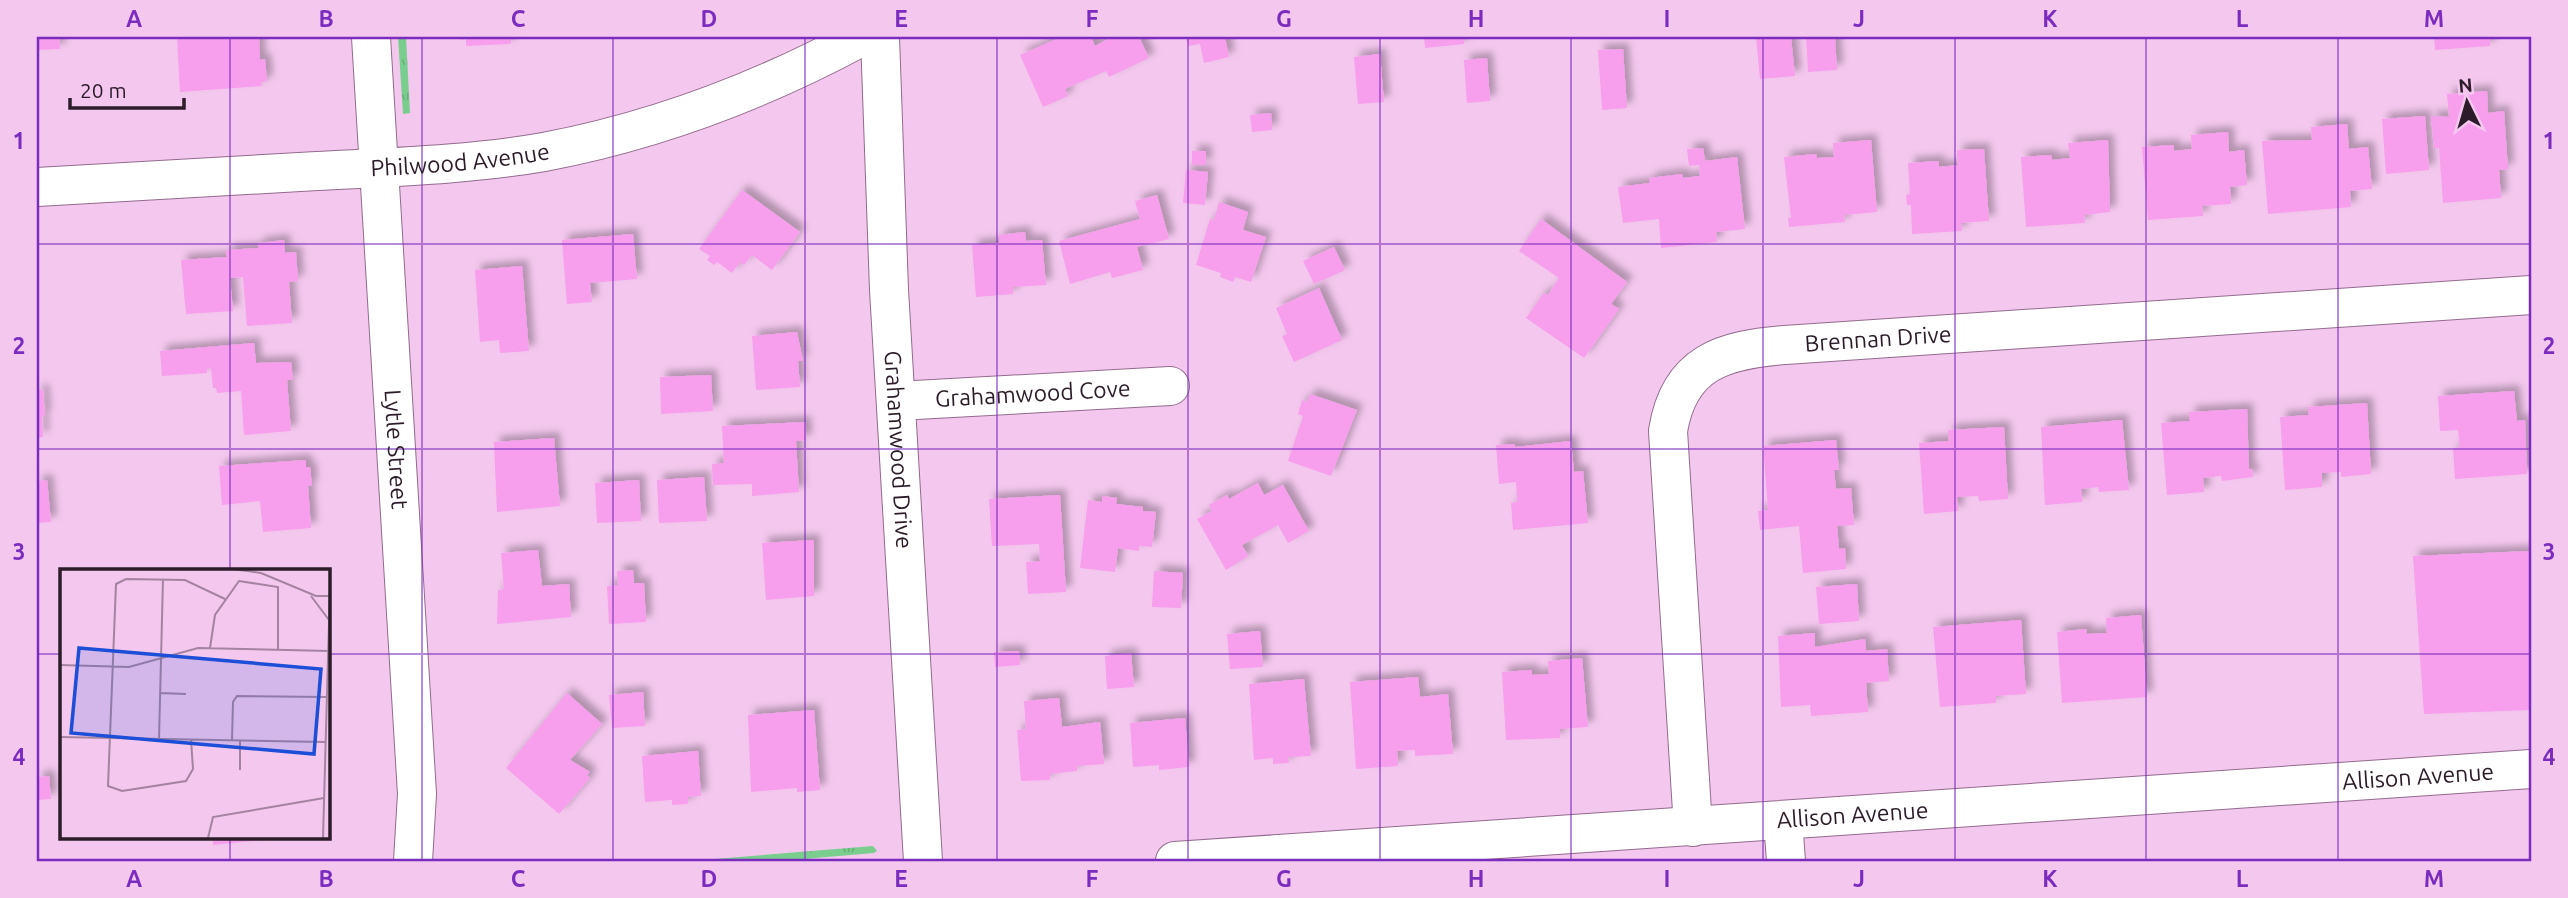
<svg xmlns="http://www.w3.org/2000/svg" width="2568" height="898" viewBox="0 0 2568 898" font-family="Ubuntu,sans-serif">
	<style>
		.grass { fill: url(#grass-tufts) }
		.building { fill: #f79eed; filter: url(#shadow) }
		.lines { fill: none; stroke-linecap: round; stroke-linejoin: round }
		.street-casing { stroke: #926b8d; stroke-width: 40 }
		.street { stroke: #fff; stroke-width: 38 }
		.grid { fill: none; stroke: #7b2cbf; stroke-width: 2; stroke-opacity: 0.55 }
		.labels { text-anchor: middle; stroke-width: 6; stroke-linejoin: round; paint-order: stroke }
		.street-label { font-size: 23px; fill: #2c1c2a; stroke: #f4c8ee }
		.inset-road { fill: none; stroke: #a483a0; stroke-width: 2 }
		.view { fill: #1d4ed8; fill-opacity: 0.15; stroke: #1d4ed8; stroke-width: 3.5 }
		.inset-edge { fill: none; stroke: #2c1c2a; stroke-width: 3.5 }
		.neatline { fill: none; stroke: #7b2cbf; stroke-width: 2.5 }
		.grid-label { font-size: 23px; text-anchor: middle; font-weight: bold; fill: #7b2cbf }
	</style>
	<defs>
		<pattern id="grass-tufts" width="24" height="20" patternUnits="userSpaceOnUse" patternTransform="scale(1.75)"><rect width="24" height="20" fill="#79ce8e"/><path d="M3 7l-1-3M5 7V3M7 7l1-3M15 17l-1-3M17 17v-4M19 17l1-3" fill="none" stroke="#69b07b"/></pattern>
		<filter id="shadow"><feDropShadow dx="6" dy="-6" stdDeviation="3.5" flood-color="#0004"/></filter>
	</defs>
	<rect width="100%" height="100%" fill="#f4c8ee"/>
	<!-- grass -->
	<path class="grass" d="M 398,37 L 406,37 L 410,113 L 403,114 Z
		M 873,846 L 877,851 L 874,853 L 780,861 L 690,861 Z"/>
	<!-- building -->
	<path class="building" d="M 37,37 L 59,37 L 60,49 L 37,50 Z
		M 177,37 L 259,37 L 260,60 L 265,59 L 267,81 L 261,82 L 262,86 L 180,92 Z
		M 460,37 L 511,37 L 511,44 L 466,46 L 466,39 L 461,40 Z
		M 1061,37 L 1091,37 L 1095,46 L 1112,37 L 1139,37 L 1149,58 L 1109,77 L 1106,71 L 1065,89 L 1068,96 L 1043,107 L 1020,55 Z
		M 1186,37 L 1225,37 L 1229,57 L 1204,63 L 1200,44 L 1188,46 Z
		M 1424,37 L 1464,37 L 1464,44 L 1425,48 Z
		M 1756,37 L 1791,37 L 1795,76 L 1760,79 Z
		M 1806,37 L 1835,37 L 1837,70 L 1808,72 Z
		M 2434,37 L 2490,37 L 2490,46 L 2435,50 Z
		M 1623,49 L 1627,108 L 1602,110 L 1598,50 Z
		M 1380,54 L 1384,102 L 1358,104 L 1354,57 Z
		M 1487,58 L 1490,101 L 1467,103 L 1464,60 Z
		M 2487,91 L 2488,113 L 2504,111 L 2508,169 L 2499,170 L 2501,198 L 2443,203 L 2439,148 L 2434,148 L 2431,116 L 2449,117 L 2447,94 Z
		M 1271,113 L 1272,130 L 1252,132 L 1250,115 Z
		M 2425,116 L 2429,170 L 2386,174 L 2382,119 Z
		M 2347,124 L 2349,149 L 2368,147 L 2372,189 L 2350,191 L 2351,207 L 2268,214 L 2262,141 L 2312,140 L 2311,127 Z
		M 2228,132 L 2229,152 L 2244,150 L 2247,185 L 2230,187 L 2231,204 L 2202,206 L 2203,216 L 2148,220 L 2142,147 L 2174,145 L 2174,151 L 2192,149 L 2191,135 Z
		M 1871,140 L 1877,212 L 1844,215 L 1845,222 L 1789,227 L 1788,218 L 1791,218 L 1784,157 L 1816,154 L 1817,158 L 1834,157 L 1833,143 Z
		M 2108,140 L 2110,212 L 2084,215 L 2085,223 L 2026,227 L 2021,157 L 2051,155 L 2052,160 L 2070,158 L 2068,143 Z
		M 1703,148 L 1705,161 L 1737,157 L 1745,229 L 1716,232 L 1717,242 L 1661,248 L 1659,219 L 1623,223 L 1618,187 L 1650,183 L 1649,178 L 1682,174 L 1683,178 L 1700,176 L 1699,165 L 1689,166 L 1687,149 Z
		M 1984,149 L 1989,221 L 1961,223 L 1962,231 L 1912,234 L 1911,205 L 1907,205 L 1906,195 L 1910,194 L 1908,163 L 1939,161 L 1939,167 L 1958,165 L 1957,150 Z
		M 1192,151 L 1206,151 L 1206,165 L 1192,165 Z
		M 1186,170 L 1208,172 L 1205,205 L 1183,203 Z
		M 742,190 L 800,232 L 772,270 L 752,255 L 744,265 L 740,262 L 732,273 L 717,262 L 714,265 L 707,260 L 710,256 L 699,249 Z
		M 1157,195 L 1169,239 L 1137,247 L 1143,270 L 1112,278 L 1110,272 L 1070,284 L 1059,241 L 1140,219 L 1135,201 Z
		M 1219,202 L 1248,212 L 1243,230 L 1266,237 L 1251,282 L 1235,277 L 1233,282 L 1220,277 L 1221,273 L 1196,265 L 1210,219 L 1214,220 Z
		M 1541,219 L 1627,282 L 1611,304 L 1619,309 L 1584,358 L 1526,318 L 1544,293 L 1548,295 L 1559,278 L 1519,251 Z
		M 1025,232 L 1026,241 L 1042,240 L 1046,285 L 1013,287 L 1013,294 L 976,297 L 972,245 L 999,243 L 999,235 Z
		M 633,234 L 637,279 L 590,283 L 592,302 L 567,304 L 562,240 Z
		M 284,240 L 285,253 L 296,252 L 298,281 L 289,282 L 292,323 L 247,326 L 243,277 L 230,278 L 233,311 L 186,314 L 181,260 L 227,257 L 226,250 L 258,248 L 258,243 Z
		M 1334,247 L 1345,270 L 1314,284 L 1303,261 Z
		M 522,266 L 529,351 L 500,353 L 499,340 L 480,342 L 475,270 Z
		M 1319,288 L 1342,340 L 1294,362 L 1282,336 L 1287,334 L 1276,308 Z
		M 797,332 L 803,361 L 798,361 L 800,387 L 756,390 L 752,336 Z
		M 254,343 L 256,363 L 291,362 L 293,380 L 287,380 L 291,431 L 244,435 L 241,391 L 217,393 L 216,388 L 213,388 L 211,368 L 207,369 L 207,373 L 162,376 L 160,351 Z
		M 711,375 L 713,411 L 661,414 L 660,377 Z
		M 37,390 L 43,390 L 45,416 L 42,416 L 43,437 L 37,438 Z
		M 2514,391 L 2517,421 L 2525,420 L 2527,474 L 2455,479 L 2453,448 L 2460,447 L 2458,430 L 2440,431 L 2438,396 Z
		M 1310,394 L 1357,410 L 1331,476 L 1288,461 L 1303,416 L 1298,414 L 1302,400 L 1307,402 Z
		M 2367,403 L 2371,474 L 2341,477 L 2341,472 L 2322,473 L 2322,487 L 2285,490 L 2280,417 L 2309,415 L 2308,407 Z
		M 2247,409 L 2249,469 L 2252,469 L 2253,477 L 2222,481 L 2221,476 L 2203,478 L 2204,492 L 2167,495 L 2161,423 L 2190,421 L 2189,412 Z
		M 2122,420 L 2129,490 L 2099,492 L 2098,487 L 2081,489 L 2082,502 L 2045,505 L 2041,427 Z
		M 805,422 L 806,440 L 796,441 L 799,492 L 752,496 L 752,484 L 713,485 L 712,464 L 724,463 L 722,426 Z
		M 2004,427 L 2008,499 L 1979,501 L 1978,496 L 1957,497 L 1958,511 L 1924,514 L 1919,443 L 1949,441 L 1948,430 Z
		M 554,438 L 560,506 L 497,512 L 494,442 Z
		M 1836,440 L 1839,470 L 1834,470 L 1836,489 L 1851,488 L 1854,525 L 1837,526 L 1839,549 L 1845,548 L 1846,569 L 1803,573 L 1799,526 L 1760,530 L 1758,511 L 1768,510 L 1763,446 Z
		M 1571,441 L 1574,472 L 1583,471 L 1588,523 L 1513,530 L 1511,503 L 1517,502 L 1516,482 L 1499,484 L 1496,445 L 1515,444 L 1515,447 Z
		M 306,460 L 306,467 L 310,467 L 312,486 L 308,486 L 311,528 L 263,532 L 260,501 L 222,505 L 219,466 Z
		M 704,477 L 707,521 L 659,523 L 657,480 Z
		M 47,480 L 51,522 L 37,523 L 37,481 Z
		M 639,480 L 641,521 L 597,523 L 595,483 Z
		M 1258,483 L 1264,495 L 1283,485 L 1309,531 L 1288,543 L 1278,525 L 1242,545 L 1248,556 L 1226,570 L 1197,519 L 1212,511 L 1209,505 L 1227,495 L 1229,499 Z
		M 1060,495 L 1066,592 L 1028,594 L 1026,562 L 1040,561 L 1039,544 L 992,546 L 989,499 Z
		M 1102,496 L 1117,498 L 1116,504 L 1143,507 L 1143,511 L 1156,512 L 1152,547 L 1139,546 L 1139,551 L 1118,548 L 1115,572 L 1080,568 L 1088,500 L 1102,502 Z
		M 814,540 L 814,596 L 766,600 L 762,543 Z
		M 538,550 L 542,586 L 569,584 L 571,617 L 497,624 L 498,590 L 504,589 L 501,553 Z
		M 2531,551 L 2531,710 L 2424,714 L 2413,556 Z
		M 633,570 L 634,583 L 644,583 L 646,622 L 609,624 L 607,586 L 618,585 L 617,571 Z
		M 1154,571 L 1183,573 L 1181,608 L 1152,607 Z
		M 1857,584 L 1859,621 L 1819,624 L 1816,587 Z
		M 2141,615 L 2147,697 L 2062,703 L 2057,632 L 2086,629 L 2087,634 L 2107,633 L 2106,618 Z
		M 2021,620 L 2026,694 L 1996,696 L 1996,703 L 1940,707 L 1933,627 Z
		M 1260,631 L 1263,667 L 1230,669 L 1227,634 Z
		M 1815,633 L 1815,647 L 1865,639 L 1866,651 L 1887,649 L 1889,681 L 1866,683 L 1868,712 L 1811,716 L 1810,705 L 1781,707 L 1778,636 Z
		M 1019,651 L 1020,665 L 995,667 L 994,652 Z
		M 1131,653 L 1134,687 L 1107,689 L 1105,656 Z
		M 1582,658 L 1588,727 L 1560,729 L 1560,738 L 1506,740 L 1502,672 L 1532,670 L 1532,675 L 1549,674 L 1548,661 Z
		M 1418,677 L 1420,697 L 1448,694 L 1453,754 L 1415,756 L 1415,750 L 1397,751 L 1398,766 L 1356,769 L 1350,682 Z
		M 1304,679 L 1311,756 L 1288,757 L 1289,763 L 1273,764 L 1273,758 L 1254,760 L 1249,684 Z
		M 643,692 L 645,726 L 612,728 L 609,695 Z
		M 567,693 L 602,724 L 570,760 L 590,772 L 587,775 L 590,778 L 559,814 L 506,768 Z
		M 1059,698 L 1062,727 L 1100,722 L 1104,764 L 1077,766 L 1077,771 L 1050,774 L 1050,780 L 1021,781 L 1017,730 L 1026,729 L 1024,701 Z
		M 814,710 L 820,790 L 797,792 L 797,788 L 751,792 L 748,715 Z
		M 1185,718 L 1189,767 L 1159,770 L 1159,765 L 1133,767 L 1130,723 Z
		M 698,751 L 701,796 L 688,797 L 688,804 L 672,805 L 672,800 L 645,802 L 642,756 Z
		M 49,776 L 51,799 L 37,800 L 37,777 Z
		M 213,837 L 273,837 L 273,839 L 213,845 Z"/>
	<g class="lines">
		<defs>
			<g id="street">
				<path id="s1" d="M 371,37 L 417,794 L 413,861"/>
				<path id="s2" d="M 880,37 L 889,290 L 923,861"/>
				<path id="s3" d="M 37,187 C 130,182 223,176 317,171 C 392,167 469,165 544,152 C 655,131 761,91 861,37"/>
				<path id="s4" d="M 897,401 L 1170,386"/>
				<path d="M 1783,821 L 1786,861"/>
				<path id="s5" d="M 1693,827 L 1668,431 C 1679,362 1723,350 1785,345 L 2531,295"/>
				<path id="s6" d="M 1175,861 L 2531,769"/>
			</g>
		</defs>
		<!-- street casing -->
		<use href="#street" class="street-casing"/>
		<!-- street -->
		<use href="#street" class="street"/>
	</g>
	<!-- grid -->
	<path class="grid" d="M 230,37 L 230,571M 422,37 L 422,861M 613,37 L 613,861M 805,37 L 805,861M 997,37 L 997,861M 1188,37 L 1188,861M 1380,37 L 1380,861M 1571,37 L 1571,861M 1763,37 L 1763,861M 1955,37 L 1955,861M 2146,37 L 2146,861M 2338,37 L 2338,861M 37,244 L 2531,244M 37,449 L 2531,449M 37,654 L 61,654M 327,654 L 2531,654M 230,837 L 230,861"/>
	<g class="labels">
		<!-- street labels -->
		<g class="street-label">
			<text dy="8" stroke="none"><textPath href="#s3" startOffset="424">Philwood Avenue</textPath></text>
			<text dy="8" stroke="none"><textPath href="#s5" startOffset="651">Brennan Drive</textPath></text>
			<text dy="8" stroke="none"><textPath href="#s4" startOffset="136">Grahamwood Cove</textPath></text>
			<text dy="8" stroke="none"><textPath href="#s1" startOffset="413">Lytle Street</textPath></text>
			<text dy="8" stroke="none"><textPath href="#s2" startOffset="413">Grahamwood Drive</textPath></text>
			<text dy="8" stroke="none"><textPath href="#s6" startOffset="1246">Allison Avenue</textPath></text>
			<text dy="8" stroke="none"><textPath href="#s6" startOffset="679">Allison Avenue</textPath></text>
		</g>
	</g>
	<!-- overview -->
	<g transform="translate(60 569)">
		<rect width="270" height="270" fill="#f4c8ee"/>
		<path class="inset-road" d="M 172,0 L 201,4 L 256,27 L 270,27M 251,27 L 269,51M 150,79 L 155,46 L 179,12 L 218,18 L 218,81M 0,96 L 69,98 L 138,79 L 270,82M 100,124 L 126,125M 0,168 L 265,173M 99,170 L 103,10M 131,170 L 133,200 L 126,212 L 62,222 L 48,217 L 56,15 L 66,10 L 125,11 L 165,30M 172,171 L 173,133 L 177,127 L 266,128M 180,201 L 180,171M 148,269 L 153,248 L 264,229M 263,269 L 270,17"/>
		<path class="view" d="M 19,79 L 261,100 L 254,185 L 11,164 Z"/>
		<rect width="270" height="270" class="inset-edge"/>
	</g>
	<!-- border -->
	<rect width="2568" height="898" fill="none" stroke="#f4c8ee" stroke-width="77"/>
	<!-- north arrow -->
	<g transform="translate(2467 102) rotate(355)" stroke="#f4c8ee" stroke-width="5" paint-order="stroke">
	<path d="M0-5L12 26L0 18L-12 26Z" fill="#2c1c2a"/>
	<text y="-10" font-size="19" font-weight="bold" text-anchor="middle" fill="#2c1c2a">N</text>
	</g>
	<!-- scale -->
	<path d="M70 98v10h114v-10" fill="none" stroke="#2c1c2a" stroke-width="3.5"/>
	<text x="80" y="98" font-size="21" fill="#2c1c2a" stroke="#f4c8ee" stroke-width="5" paint-order="stroke">20 m</text>
	<rect x="38" y="38" width="2492" height="822" class="neatline"/>
	<g class="grid-label">
		<text x="134" y="27">A</text>
		<text x="326" y="27">B</text>
		<text x="518" y="27">C</text>
		<text x="709" y="27">D</text>
		<text x="901" y="27">E</text>
		<text x="1092" y="27">F</text>
		<text x="1284" y="27">G</text>
		<text x="1476" y="27">H</text>
		<text x="1667" y="27">I</text>
		<text x="1859" y="27">J</text>
		<text x="2050" y="27">K</text>
		<text x="2242" y="27">L</text>
		<text x="2434" y="27">M</text>
		<text x="19" y="149">1</text>
		<text x="2549" y="149">1</text>
		<text x="19" y="354">2</text>
		<text x="2549" y="354">2</text>
		<text x="19" y="560">3</text>
		<text x="2549" y="560">3</text>
		<text x="19" y="765">4</text>
		<text x="2549" y="765">4</text>
		<text x="134" y="887">A</text>
		<text x="326" y="887">B</text>
		<text x="518" y="887">C</text>
		<text x="709" y="887">D</text>
		<text x="901" y="887">E</text>
		<text x="1092" y="887">F</text>
		<text x="1284" y="887">G</text>
		<text x="1476" y="887">H</text>
		<text x="1667" y="887">I</text>
		<text x="1859" y="887">J</text>
		<text x="2050" y="887">K</text>
		<text x="2242" y="887">L</text>
		<text x="2434" y="887">M</text>
	</g>
</svg>
